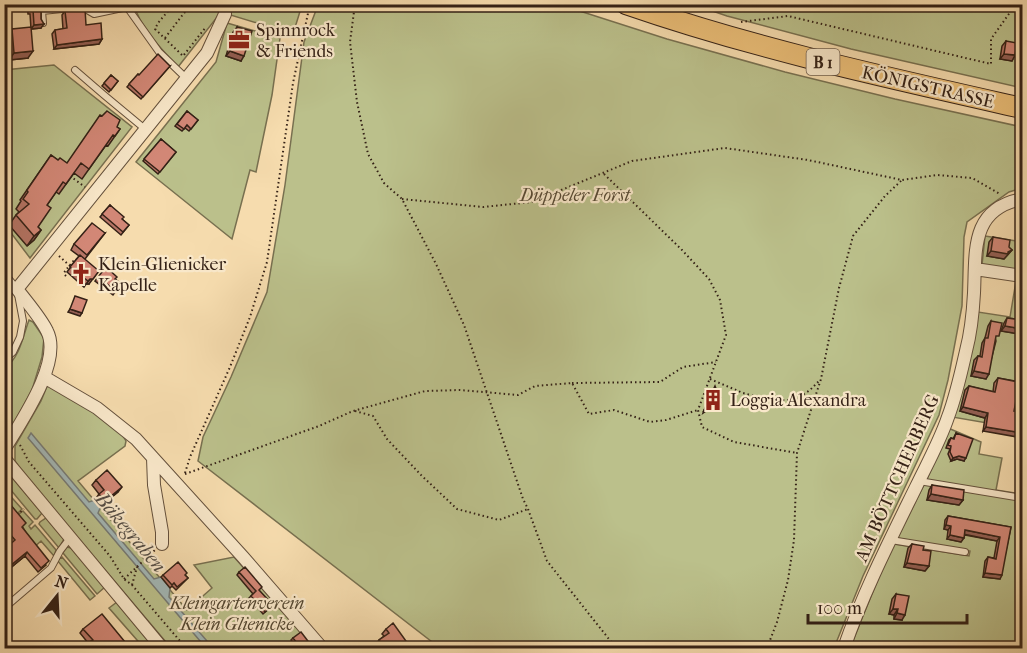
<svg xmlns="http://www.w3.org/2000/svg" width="1027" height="653" viewBox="0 0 1027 653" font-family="'IM FELL French Canon',serif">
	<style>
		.green { fill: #bbc08b; stroke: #787050; stroke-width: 1.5 }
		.water { fill: #a3b8b7; stroke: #777c77; stroke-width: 1.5 }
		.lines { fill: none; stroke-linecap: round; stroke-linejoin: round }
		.service-casing { stroke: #64503c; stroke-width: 8 }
		.minor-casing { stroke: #64503c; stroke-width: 14 }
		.primary-casing { stroke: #342116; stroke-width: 22 }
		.path { stroke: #342116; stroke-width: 2; stroke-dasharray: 1.5 3; stroke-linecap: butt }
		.service { stroke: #f9e8ca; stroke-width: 6 }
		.minor { stroke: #f9e8ca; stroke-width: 12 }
		.primary { stroke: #ebbe77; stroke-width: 20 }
		.wall { fill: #b57465; stroke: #342116; stroke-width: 1.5 }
		.shaded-wall { fill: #935e53; stroke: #342116; stroke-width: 1.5 }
		.building { fill: #d28776; stroke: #342116; stroke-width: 1.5 }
		.labels { text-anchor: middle; stroke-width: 4.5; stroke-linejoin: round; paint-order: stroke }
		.shield { fill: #f9e8ca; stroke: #6f5d4c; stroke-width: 1.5 }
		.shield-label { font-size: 16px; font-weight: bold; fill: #342116 }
		.poi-label { font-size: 18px; fill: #342116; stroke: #f9e8ca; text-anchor: start }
		.street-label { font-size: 18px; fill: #342116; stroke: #f9e8ca }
		.park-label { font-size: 18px; font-style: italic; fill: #564933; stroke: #f9e8ca }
		.water-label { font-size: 20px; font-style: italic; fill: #554e46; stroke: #f9e8ca }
	</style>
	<rect width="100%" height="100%" fill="#f6dcae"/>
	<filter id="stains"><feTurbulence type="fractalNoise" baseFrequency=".00333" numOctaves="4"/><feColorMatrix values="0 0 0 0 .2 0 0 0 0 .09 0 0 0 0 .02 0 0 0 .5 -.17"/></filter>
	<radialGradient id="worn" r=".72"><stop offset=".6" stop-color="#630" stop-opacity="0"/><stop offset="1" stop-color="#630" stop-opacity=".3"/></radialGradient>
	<!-- green -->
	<path class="green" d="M 134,5 L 302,5 L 293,34 L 221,12 L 178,67 C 161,48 141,29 134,5 Z
		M 318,5 L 561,5 L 667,39 L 785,72 L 895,99 L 1022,127 L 1022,188 L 1009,192 L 967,222 L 964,237 L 962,306 L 948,380 L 939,415 L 863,576 L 834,648 L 440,648 L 198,461 L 203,437 L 231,377 L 267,292 L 285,185 L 304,42 Z
		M 695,5 L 1022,5 L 1022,88 L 851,49 L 727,16 Z
		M 227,23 L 280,38 L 272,95 L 256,172 L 250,170 L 232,239 L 136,162 L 216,62 Z
		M 54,65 L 132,127 L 30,258 L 5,225 L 4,70 Z
		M 985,236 L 1022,242 L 1022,272 L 982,265 Z
		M 1016,281 L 1022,282 L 1022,429 L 952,417 L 978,312 L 1010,317 Z
		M 29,320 L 33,322 L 44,338 L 42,357 L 32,390 L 5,439 L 5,369 C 21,354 22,339 29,320 Z
		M 48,384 C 69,396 115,420 126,441 L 125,446 L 78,481 L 187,610 L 212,588 L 194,565 L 234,557 L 297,628 L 312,648 L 171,648 L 22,472 L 15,461 L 15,446 L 41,401 Z
		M 948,428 L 981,442 L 979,454 L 1002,458 L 996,490 L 1022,494 L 1022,648 L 850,648 L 878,579 L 894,544 L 969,556 L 970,551 L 897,538 L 927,479 Z
		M 8,475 L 11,476 L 42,513 L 37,519 L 35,519 L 5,483 L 4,476 Z
		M 4,489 L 22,509 L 18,513 L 19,514 L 23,511 L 33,522 L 29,526 L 31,529 L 35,525 L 56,550 L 54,556 L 41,541 L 5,573 L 5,508 L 9,503 L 5,497 Z
		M 46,518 L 64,539 L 59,548 L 39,524 L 40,522 Z
		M 67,547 L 71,548 L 105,587 L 97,594 L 63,553 L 64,549 Z
		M 62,557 L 95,596 L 90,600 L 57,560 Z
		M 117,602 L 157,648 L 144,648 L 109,608 Z"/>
	<!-- water -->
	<path class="water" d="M 31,433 L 89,502 L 95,500 L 101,506 L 98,513 L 154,579 L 161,577 L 170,588 L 169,597 L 213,648 L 206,648 L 28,438 Z"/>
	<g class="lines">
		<defs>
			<path id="service" d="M 43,23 L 42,11 L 82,7 L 94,14 L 127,7 L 159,52 L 186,78
				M 75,70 L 104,95 L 145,129
				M 4,273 L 17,289 L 23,321 L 20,337 L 13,352 L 4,360
				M 919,481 L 1022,498
				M 891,540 L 965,552
				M 9,604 L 51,568 L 60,551 L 70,538"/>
			<path id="minor" d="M 975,269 L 1022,276
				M 44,377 L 97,408 L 136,439 L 243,557 L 322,648
				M 4,450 C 20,423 63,362 47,331 C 41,318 26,301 17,289 L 207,53 L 225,14
				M 4,458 L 162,648
				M 153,458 L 154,485 L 162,532 L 162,544
				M 844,648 C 863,593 890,540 916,487 C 927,464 940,441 948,417 C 956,396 961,373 966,351 C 971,332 973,312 974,293 C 976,251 970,209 1022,199"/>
			<path id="primary" d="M 626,4 C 756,49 889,78 1022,108"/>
		</defs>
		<!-- service casing -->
		<use href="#service" class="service-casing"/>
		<!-- minor casing -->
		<use href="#minor" class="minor-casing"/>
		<!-- primary casing -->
		<use href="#primary" class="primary-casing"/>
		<!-- path -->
		<path class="path" d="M 174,4 L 158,23 L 155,29 L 183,56 L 206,27
			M 355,4 L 350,42 L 357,102 L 368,154 L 384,183 L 402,199 L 436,264 L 464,325 L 523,499 L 528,509 L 547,561 L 616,648
			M 236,10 L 255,4
			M 741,22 L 788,16 L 991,64 L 991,39 L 1016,4
			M 165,38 L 184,13 L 194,4
			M 604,174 L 682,250 L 709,279 L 720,300 L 726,335 L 698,410 L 702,427 L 734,442 L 797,453
			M 70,176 L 85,187
			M 402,199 L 483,207 L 532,202 L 632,161 L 725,148 L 808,160 L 902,180 L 937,175 L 972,178 L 1000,194
			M 59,256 L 71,267
			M 66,276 L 64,274 L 65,271 L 75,259 L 78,259
			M 710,379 L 743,393 L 769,400 L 795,400 L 810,390 L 819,381
			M 572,383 L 660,382 L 683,367 L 716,362
			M 355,411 L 373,416 L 387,439 L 421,475 L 457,509 L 499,520 L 528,509
			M 20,445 L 29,462 L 110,556 L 124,579 L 132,585 L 186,648
			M 185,473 L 190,457 L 230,367 L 250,317 L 267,262 L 293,83 L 310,4
			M 185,474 L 319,426 L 353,411 L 425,391 L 460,390 L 518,395 L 535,386 L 572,383 L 589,414 L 614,410 L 650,422 L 666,420 L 698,410
			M 17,515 L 24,509
			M 4,547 L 10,544
			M 124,579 L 155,550
			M 132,585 L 137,567
			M 767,648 L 777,622 L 788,580 L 794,540 L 797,453 L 821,379 L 839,288 L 853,236 L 885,196 L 902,180"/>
		<!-- service -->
		<use href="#service" class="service"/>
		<!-- minor -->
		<use href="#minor" class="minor"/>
		<!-- primary -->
		<use href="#primary" class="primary"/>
	</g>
	<!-- wall -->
	<path class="wall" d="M 27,4 L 41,4 L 41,28 L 31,29 L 30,14 L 28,14 Z
		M 65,11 L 86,25 L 102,39 L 99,44 L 54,49 L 52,34 L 55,30 L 63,29 L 62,15 Z
		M 237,27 L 241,61 L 226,56 L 233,32 Z
		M 12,29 L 28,58 L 9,60 L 6,37 Z
		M 1006,41 L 1015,55 L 1012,61 L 1000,59 L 1002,46 Z
		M 170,66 L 141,99 L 127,87 L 138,74 L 139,75 Z
		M 111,75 L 118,81 L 109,92 L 102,86 Z
		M 187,111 L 198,120 L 189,131 L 185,128 L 182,131 L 175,126 Z
		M 117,127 L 120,129 L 108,146 L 106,145 L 82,179 L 74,173 L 59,194 L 56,192 L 47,205 L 38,227 L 41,230 L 34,240 L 27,246 L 9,225 L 16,215 L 19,212 L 16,209 L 21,201 L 20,200 L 51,155 L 58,160 L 67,163 Z
		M 161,139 L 176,152 L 158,174 L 143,161 Z
		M 110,205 L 122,219 L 129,225 L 121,235 L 100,217 Z
		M 105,233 L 85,259 L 89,284 L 86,284 L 84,287 L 67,272 L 79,256 L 71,250 L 74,244 Z
		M 993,237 L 1012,250 L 1004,259 L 987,256 L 989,242 Z
		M 98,277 L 115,279 L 121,284 L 113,295 L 95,281 Z
		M 1007,318 L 1023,320 L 1023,330 L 1019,334 L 1001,331 L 1004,323 Z
		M 991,321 L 996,341 L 986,379 L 971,376 L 974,360 L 978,356 L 980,356 L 982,343 L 985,338 L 988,326 Z
		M 1019,375 L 1023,376 L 1023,391 L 1018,390 L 983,431 L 985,418 L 960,411 L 965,390 L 969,386 L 993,392 L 994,383 L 998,378 L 1015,381 Z
		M 956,433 L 964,461 L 957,459 L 951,461 L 948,454 L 950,449 L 946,448 L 949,440 L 951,438 L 953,439 Z
		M 96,480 L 118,492 L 101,506 L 95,500 L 99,494 L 92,485 Z
		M 932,485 L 963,500 L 959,505 L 927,500 L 929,490 Z
		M 4,497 L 46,565 L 38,572 L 25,556 L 4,573 L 4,549 L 12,543 L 4,534 Z
		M 948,516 L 1011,527 L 1000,579 L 983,577 L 985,561 L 988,557 L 994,558 L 997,541 L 965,535 L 961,542 L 947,539 L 948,530 L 944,529 L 945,520 Z
		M 912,544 L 923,550 L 929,566 L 925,571 L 904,567 L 908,548 Z
		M 239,572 L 259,590 L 271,607 L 263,614 L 249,598 L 253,594 L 237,575 Z
		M 163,575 L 185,575 L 188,578 L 176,590 L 172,586 L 170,588 L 161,577 Z
		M 896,594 L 902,620 L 894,619 L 894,615 L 889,614 L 892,599 Z
		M 83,629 L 130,648 L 90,648 L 88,646 L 89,644 L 80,633 Z
		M 386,629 L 411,648 L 377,648 L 375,645 L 379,640 L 384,636 L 382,634 Z
		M 1023,631 L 1023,648 L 1020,648 Z
		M 293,638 L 309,647 L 307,648 L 297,648 L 291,640 Z"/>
	<!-- shaded-wall -->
	<path class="shaded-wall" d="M 44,24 L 41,28 L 31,29 L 34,25 Z
		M 102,39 L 99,44 L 54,49 L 57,45 Z
		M 33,51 L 28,58 L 9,60 L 14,53 Z
		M 230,51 L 244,56 L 241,61 L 226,56 Z
		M 1004,54 L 1015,55 L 1012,61 L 1000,59 Z
		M 41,230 L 34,240 L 27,246 L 34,236 Z
		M 1012,250 L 1004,259 L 987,256 L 991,251 L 1008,252 Z
		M 95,276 L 89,284 L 86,284 L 90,279 Z
		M 70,309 L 82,313 L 80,316 L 68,312 Z
		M 1005,326 L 1023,329 L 1023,330 L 1019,334 L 1001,331 Z
		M 974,371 L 989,374 L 986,379 L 971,376 Z
		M 1019,385 L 1023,385 L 1023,391 L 1015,389 Z
		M 720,399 L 719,402 L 703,413 L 704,410 Z
		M 963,407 L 988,413 L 985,418 L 960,411 Z
		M 986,427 L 1023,433 L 1023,438 L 983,431 Z
		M 959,456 L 966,458 L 964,461 L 957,459 L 951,461 L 953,458 Z
		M 122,487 L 118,492 L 101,506 L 105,501 Z
		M 931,494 L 963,500 L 959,505 L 927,500 Z
		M 946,525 L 951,526 L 948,530 L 944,529 Z
		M 965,530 L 1000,537 L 997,541 L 963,534 Z
		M 950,535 L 964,538 L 961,542 L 947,539 Z
		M 27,552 L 25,556 L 4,573 L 5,570 Z
		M 907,563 L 929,566 L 925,571 L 904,567 Z
		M 985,573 L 1002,575 L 1000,579 L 983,577 Z
		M 893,609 L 898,609 L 894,615 L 889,614 Z
		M 897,613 L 905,615 L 902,620 L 894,619 Z"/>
	<!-- building -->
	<path class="building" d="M 30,4 L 41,4 L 41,19 L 44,24 L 34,25 L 33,10 L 31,10 Z
		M 85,9 L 86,25 L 101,23 L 102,39 L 57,45 L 55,30 L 67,28 L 65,11 Z
		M 31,27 L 33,51 L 14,53 L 12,29 Z
		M 237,27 L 252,31 L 244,56 L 230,51 Z
		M 1006,41 L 1017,43 L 1015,55 L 1004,54 Z
		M 158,54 L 170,66 L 143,97 L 129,84 L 138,74 L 139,75 Z
		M 111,75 L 118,81 L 111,90 L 104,83 Z
		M 107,111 L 120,120 L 117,127 L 120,129 L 115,136 L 113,135 L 89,169 L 81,163 L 66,184 L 63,182 L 47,205 L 51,208 L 38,227 L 41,230 L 34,236 L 16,215 L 29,204 L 23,199 L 28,192 L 27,190 L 51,155 L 58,160 L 60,158 L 67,163 L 100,115 L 102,116 Z
		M 187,111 L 198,120 L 191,129 L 187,125 L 184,129 L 177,124 Z
		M 161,139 L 176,152 L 160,172 L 144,159 Z
		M 110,205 L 124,217 L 122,219 L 129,225 L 123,232 L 102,214 Z
		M 92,223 L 105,233 L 87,255 L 74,244 Z
		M 993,237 L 1010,240 L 1009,247 L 1012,250 L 1008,252 L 1008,254 L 991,251 Z
		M 80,255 L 99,271 L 93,279 L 90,279 L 88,281 L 70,267 Z
		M 106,267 L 117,277 L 115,279 L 121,284 L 116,291 L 98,277 Z
		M 75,296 L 87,300 L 82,313 L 70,309 Z
		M 1007,318 L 1023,320 L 1023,329 L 1005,326 Z
		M 991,321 L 1002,323 L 999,336 L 996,336 L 989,374 L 974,371 L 978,356 L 982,357 L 985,338 L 988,338 Z
		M 1019,375 L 1023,376 L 1023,385 L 1019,385 L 1014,411 L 1022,412 L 1020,423 L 1023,423 L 1023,433 L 986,427 L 988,413 L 963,407 L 969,386 L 995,392 L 998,378 L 1018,382 Z
		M 715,386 L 720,399 L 704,410 Z
		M 956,433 L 973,439 L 966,458 L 959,456 L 953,458 L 950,452 L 951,446 L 948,445 L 951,438 L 954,439 Z
		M 107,470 L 122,487 L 105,501 L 99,494 L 104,490 L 96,480 Z
		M 932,485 L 964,490 L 963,500 L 931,494 Z
		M 4,497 L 26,523 L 22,527 L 49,561 L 41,568 L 27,552 L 5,570 L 7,557 L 4,554 L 4,552 L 8,550 L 6,548 L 15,540 L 4,527 Z
		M 948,516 L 1011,527 L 1002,575 L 985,573 L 988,557 L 996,559 L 1000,537 L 965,530 L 964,538 L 950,535 L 951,526 L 946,525 Z
		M 912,544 L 924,546 L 923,550 L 931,551 L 929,566 L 907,563 Z
		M 178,562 L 187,573 L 185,575 L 188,578 L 177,587 L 174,583 L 172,585 L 163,575 Z
		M 245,567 L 262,587 L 259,590 L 273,605 L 265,612 L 251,596 L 256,591 L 239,572 Z
		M 896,594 L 909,596 L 905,615 L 897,613 L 898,609 L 893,609 Z
		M 102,614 L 130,648 L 89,648 L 94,644 L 91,641 L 93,640 L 83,629 Z
		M 393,623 L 411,648 L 400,648 L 399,646 L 396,648 L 385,648 L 379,640 L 389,633 L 386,629 Z
		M 301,632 L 311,645 L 305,648 L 301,648 L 293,638 Z
		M 61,644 L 66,648 L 56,648 Z"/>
	<!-- icons -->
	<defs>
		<symbol id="office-bare" viewBox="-9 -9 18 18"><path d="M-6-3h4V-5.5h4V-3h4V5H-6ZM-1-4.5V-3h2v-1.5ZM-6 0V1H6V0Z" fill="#8f2418" stroke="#f9e8ca" stroke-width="2.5" paint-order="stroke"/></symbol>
		<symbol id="church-bare" viewBox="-9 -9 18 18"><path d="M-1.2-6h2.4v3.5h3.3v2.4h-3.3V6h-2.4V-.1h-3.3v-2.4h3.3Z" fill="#8f2418" stroke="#f9e8ca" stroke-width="2.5" paint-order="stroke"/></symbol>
		<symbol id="building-bare" viewBox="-9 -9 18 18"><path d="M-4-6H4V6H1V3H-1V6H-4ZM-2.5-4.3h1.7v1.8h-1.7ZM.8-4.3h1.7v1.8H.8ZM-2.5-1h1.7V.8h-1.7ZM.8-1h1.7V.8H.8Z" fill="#8f2418" stroke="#f9e8ca" stroke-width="2.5" paint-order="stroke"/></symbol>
	</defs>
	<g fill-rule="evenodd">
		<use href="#office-bare" x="224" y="25" width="30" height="30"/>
		<use href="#church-bare" x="66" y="259" width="30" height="30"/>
		<use href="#building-bare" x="698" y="385" width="30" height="30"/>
	</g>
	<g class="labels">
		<!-- shield labels -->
		<rect class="shield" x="806.5" y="49" width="33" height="26" rx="4.5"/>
		<g class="shield-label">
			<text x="823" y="68">B 1</text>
		</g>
		<!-- poi labels -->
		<g class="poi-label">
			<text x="256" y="36">Spinnrock<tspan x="256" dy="21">&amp; Friends</tspan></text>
			<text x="98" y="270">Klein-Glienicker<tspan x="98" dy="21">Kapelle</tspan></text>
			<text x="730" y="406">Loggia Alexandra</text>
		</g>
		<!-- street labels -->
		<g class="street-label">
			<text transform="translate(928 87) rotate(13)" y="6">KÖNIGSTRASSE</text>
			<text transform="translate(897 478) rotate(-66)" y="6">AM BÖTTCHERBERG</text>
		</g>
		<!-- park labels -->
		<g class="park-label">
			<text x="575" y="201">Düppeler Forst</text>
			<text x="237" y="609">Kleingartenverein<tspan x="237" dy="21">Klein Glienicke</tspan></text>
		</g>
		<!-- water labels -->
		<g class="water-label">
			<text transform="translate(131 532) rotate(50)" y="7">Bäkegraben</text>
		</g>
	</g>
	<!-- margin -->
	<rect width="1027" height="653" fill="none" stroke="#f6dcae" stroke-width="24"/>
	<rect x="6" y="6" width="1015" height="641" fill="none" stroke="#342116" stroke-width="3"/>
	<rect x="12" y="12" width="1003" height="629" fill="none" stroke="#342116" stroke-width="1.5"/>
	<!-- north arrow -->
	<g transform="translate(57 596) rotate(18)" stroke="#f9e8ca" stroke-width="4.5" paint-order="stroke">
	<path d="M0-4.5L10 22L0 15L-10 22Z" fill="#342116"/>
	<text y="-9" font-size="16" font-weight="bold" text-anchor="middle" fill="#342116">N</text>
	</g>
	<!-- scale -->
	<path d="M808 614v9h159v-9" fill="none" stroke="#342116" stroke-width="3"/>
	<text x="817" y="614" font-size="18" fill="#342116" stroke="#f9e8ca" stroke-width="4.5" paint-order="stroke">100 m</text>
	<rect width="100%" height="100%" filter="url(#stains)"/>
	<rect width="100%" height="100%" fill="url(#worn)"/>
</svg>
